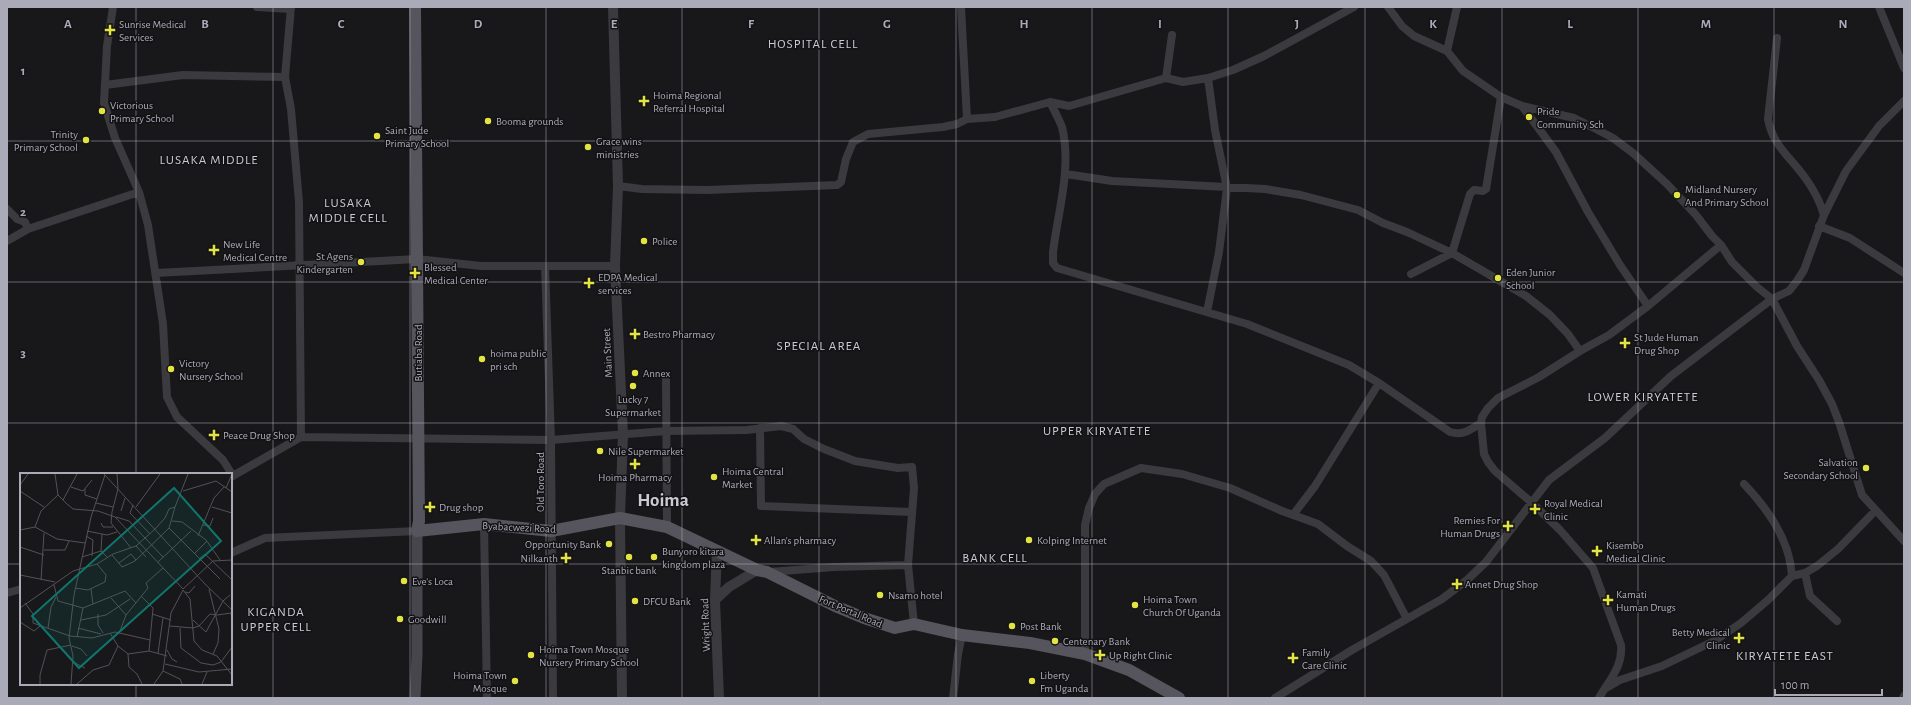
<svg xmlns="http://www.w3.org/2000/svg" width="1911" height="705" viewBox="0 0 1911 705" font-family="'Alegreya Sans',sans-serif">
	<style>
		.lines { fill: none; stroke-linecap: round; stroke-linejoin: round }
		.minor { stroke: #3b3a3f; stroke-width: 8 }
		.tertiary { stroke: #3b3a3f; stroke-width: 10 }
		.secondary { stroke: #47464d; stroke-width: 11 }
		.primary { stroke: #56545c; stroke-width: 12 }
		.grid { fill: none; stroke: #abaab8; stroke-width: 1; stroke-opacity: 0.55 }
		.poi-dot { fill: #e2e444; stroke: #131214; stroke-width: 1.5 }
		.labels { text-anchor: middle; stroke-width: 3; stroke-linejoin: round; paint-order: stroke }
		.poi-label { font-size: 11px; fill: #abaab8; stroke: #131214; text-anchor: start }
		.street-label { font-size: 11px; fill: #abaab8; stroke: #131214 }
		.quarter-label { font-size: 13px; letter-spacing: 1px; fill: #cccbd4; stroke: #131214 }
		.town-label { font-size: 19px; font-weight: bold; fill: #cccbd4; stroke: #131214 }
		.inset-road { fill: none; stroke: #535259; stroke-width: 1 }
		.view { fill: #0f766e; fill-opacity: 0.15; stroke: #0f766e; stroke-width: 2 }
		.inset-edge { fill: none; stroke: #abaab8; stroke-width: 2 }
		.grid-label { font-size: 13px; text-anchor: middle; font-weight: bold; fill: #abaab8; stroke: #131214; stroke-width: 3; stroke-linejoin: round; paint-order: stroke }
	</style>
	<rect width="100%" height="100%" fill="#181719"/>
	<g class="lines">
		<!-- minor -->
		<path class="minor" d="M 113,7 L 107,46 L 104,103 L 115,138 L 139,192 L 148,225 L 163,324 L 167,397 L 177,417 L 223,460 L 233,476
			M 257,7 L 291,9
			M 291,7 L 285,77 L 291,109 L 299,202 L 301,437
			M 961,7 L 967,119
			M 1388,7 L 1402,26 L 1414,36 L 1447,51 L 1463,71 L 1501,97 L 1522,106 L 1574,118 L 1594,128 L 1613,138 L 1633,153 L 1667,184 L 1696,215 L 1712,236 L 1721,245 L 1732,262 L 1757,287 L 1772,299 L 1797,346 L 1819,380 L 1832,404 L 1839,422 L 1862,495 L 1904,541
			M 1879,7 L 1904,68
			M 1777,38 L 1768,119 C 1773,147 1791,157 1806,179 C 1814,190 1820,202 1824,215
			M 1447,51 L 1457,7
			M 1166,78 L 1172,35
			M 105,85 L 183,75 L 285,77
			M 1050,102 C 1054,110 1059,119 1062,127 C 1072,168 1058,211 1053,252 L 1053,263 L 1057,268 L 1247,324 L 1349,365 L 1379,383 L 1450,432 C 1463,436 1470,430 1481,423
			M 1522,106 L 1556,152 L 1588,212 L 1620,265 L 1648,306
			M 1066,174 L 1112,181 L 1265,189 L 1301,195 L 1358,210 L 1383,223 L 1407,232 L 1452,253 L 1526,296 L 1550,315 L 1568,334 L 1580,351
			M 618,186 L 642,189 L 707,190 L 837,185 L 841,182 L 846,159 L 853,142 L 868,134 L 943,127 L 957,124 L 967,119 L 995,117 L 1050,102 L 1069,106 L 1166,78 L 1183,82 L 1208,78 L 1233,70 L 1264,56 L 1354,7
			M 7,209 L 17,219 L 25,222 L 28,229
			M 1819,226 L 1850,238 L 1904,273
			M 7,241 L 28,229 L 139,192
			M 545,266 L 551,440 L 553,698
			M 156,273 L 417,259 L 481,266 L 615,266
			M 1411,274 L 1452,253 L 1470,194 L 1474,190 L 1483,191 L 1486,189 L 1501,97
			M 1207,312 L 1219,252 L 1227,188 L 1215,130 L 1208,78
			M 666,379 L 667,527
			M 760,428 L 761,506 L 911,512
			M 231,477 L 301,437 L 551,440 L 666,431 L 747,430 L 781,426 L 793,429 L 804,439 L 824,449 L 855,461 L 898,468 L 912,467 L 914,488 L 908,565 L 914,624
			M 1744,484 C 1768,509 1790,540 1792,576
			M 1293,515 L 1315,486 L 1379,383
			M 484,524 L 487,698
			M 231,553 L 265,538 L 417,531
			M 769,572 L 834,567 L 908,565
			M 1805,573 L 1810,596 L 1837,621
			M 7,593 L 21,589
			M 1085,654 L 1085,525 L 1089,508 L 1095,494 L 1104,484 L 1141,468 L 1182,474 L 1230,488 L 1282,511 L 1318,524 L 1347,546 L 1371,561 L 1384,575 L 1407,619
			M 1606,688 L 1620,680 L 1662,666 L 1716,640 L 1741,623 L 1768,600 L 1792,576 L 1805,573 L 1817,566 L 1838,549 L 1876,510
			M 953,698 L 958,654 L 962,635
			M 1275,698 L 1352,650 L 1442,599 L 1467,580 L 1486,562 L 1549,480 L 1605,438 L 1671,376 L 1772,299 L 1789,291 L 1797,281 L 1804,270 L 1824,215 L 1846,171 L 1879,126 L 1904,101
			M 1599,698 C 1609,680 1623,667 1621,645 L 1593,568 L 1560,530 L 1531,502 L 1495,471 L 1488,462 L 1484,454 L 1481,423 L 1482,417 L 1488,408 L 1498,398 L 1539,377 L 1580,351 L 1609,335 L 1648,306 L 1721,245
			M 1903,698 L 1904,696"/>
		<!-- tertiary -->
		<path class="tertiary" d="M 613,7 L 618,186 L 615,266 L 623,434 L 620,518 L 622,698
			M 717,550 L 715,600 L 719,698
			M 715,600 L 729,587 L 757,570"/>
		<!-- secondary -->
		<path class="secondary" d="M 415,698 L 417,655 L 417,531"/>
		<!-- primary -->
		<path class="primary" d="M 415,7 L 419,521 L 417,531 L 484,524 L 551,531 L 620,518 L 667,527 L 757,570 L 767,572 L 835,606 L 864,618 L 895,628 L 914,624 L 962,635 L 1030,643 L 1085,654 L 1129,670 L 1179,698"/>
	</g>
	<!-- grid -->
	<path class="grid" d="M 136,7 L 136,474M 273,7 L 273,698M 410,7 L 410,698M 546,7 L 546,698M 682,7 L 682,698M 819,7 L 819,698M 956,7 L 956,698M 1092,7 L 1092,698M 1228,7 L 1228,698M 1365,7 L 1365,698M 1502,7 L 1502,698M 1638,7 L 1638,698M 1774,7 L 1774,698M 7,141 L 1904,141M 7,282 L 1904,282M 7,423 L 1904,423M 7,564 L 21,564M 231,564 L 1904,564M 136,684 L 136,698"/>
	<!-- markers -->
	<g class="poi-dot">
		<path d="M108 24h4v4h4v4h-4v4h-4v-4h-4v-4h4z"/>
		<path d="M642 95h4v4h4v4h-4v4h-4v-4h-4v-4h4z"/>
		<circle cx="102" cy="111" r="4"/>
		<circle cx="1529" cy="117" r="4"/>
		<circle cx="488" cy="121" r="4"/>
		<circle cx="377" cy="136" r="4"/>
		<circle cx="86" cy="140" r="4"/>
		<circle cx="588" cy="147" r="4"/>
		<circle cx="1677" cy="195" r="4"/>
		<circle cx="644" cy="241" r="4"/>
		<path d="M212 244h4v4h4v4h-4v4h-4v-4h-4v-4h4z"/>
		<circle cx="361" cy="262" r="4"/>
		<path d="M413 267h4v4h4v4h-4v4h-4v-4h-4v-4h4z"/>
		<circle cx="1498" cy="278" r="4"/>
		<path d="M587 277h4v4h4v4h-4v4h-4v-4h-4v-4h4z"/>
		<path d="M633 328h4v4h4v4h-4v4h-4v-4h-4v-4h4z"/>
		<path d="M1623 337h4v4h4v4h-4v4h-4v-4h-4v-4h4z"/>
		<circle cx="482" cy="359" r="4"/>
		<circle cx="171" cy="369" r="4"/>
		<circle cx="635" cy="373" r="4"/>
		<circle cx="633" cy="386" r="4"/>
		<path d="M212 429h4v4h4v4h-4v4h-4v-4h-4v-4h4z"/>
		<circle cx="600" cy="451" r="4"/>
		<path d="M633 458h4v4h4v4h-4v4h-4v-4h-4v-4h4z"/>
		<circle cx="1866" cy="468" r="4"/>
		<circle cx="714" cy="477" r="4"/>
		<path d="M428 501h4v4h4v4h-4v4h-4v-4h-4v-4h4z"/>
		<path d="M1533 503h4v4h4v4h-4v4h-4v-4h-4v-4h4z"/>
		<path d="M1506 520h4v4h4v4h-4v4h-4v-4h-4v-4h4z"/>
		<path d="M754 534h4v4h4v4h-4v4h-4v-4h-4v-4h4z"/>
		<circle cx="1029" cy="540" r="4"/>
		<circle cx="609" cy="544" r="4"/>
		<path d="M1595 545h4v4h4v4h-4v4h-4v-4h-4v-4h4z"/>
		<circle cx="629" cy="557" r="4"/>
		<circle cx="654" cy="557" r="4"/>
		<path d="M564 552h4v4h4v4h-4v4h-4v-4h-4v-4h4z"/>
		<circle cx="404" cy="581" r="4"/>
		<path d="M1455 578h4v4h4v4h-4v4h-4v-4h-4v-4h4z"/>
		<circle cx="880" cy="595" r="4"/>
		<path d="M1606 594h4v4h4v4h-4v4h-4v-4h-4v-4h4z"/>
		<circle cx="635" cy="601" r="4"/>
		<circle cx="1135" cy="605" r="4"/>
		<circle cx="400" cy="619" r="4"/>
		<circle cx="1012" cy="626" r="4"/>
		<path d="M1737 632h4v4h4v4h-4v4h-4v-4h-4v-4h4z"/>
		<circle cx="1055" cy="641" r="4"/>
		<circle cx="531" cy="655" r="4"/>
		<path d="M1098 649h4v4h4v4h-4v4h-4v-4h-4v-4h4z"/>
		<path d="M1291 652h4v4h4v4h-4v4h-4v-4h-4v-4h4z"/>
		<circle cx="515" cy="681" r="4"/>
		<circle cx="1032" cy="681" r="4"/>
	</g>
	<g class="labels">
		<!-- poi labels -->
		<g class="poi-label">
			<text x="119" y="28">Sunrise Medical<tspan x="119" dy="13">Services</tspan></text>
			<text x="653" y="99">Hoima Regional<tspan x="653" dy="13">Referral Hospital</tspan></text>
			<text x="110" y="109">Victorious<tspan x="110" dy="13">Primary School</tspan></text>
			<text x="1537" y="115">Pride<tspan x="1537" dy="13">Community Sch</tspan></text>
			<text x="496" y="125">Booma grounds</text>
			<text x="385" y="134">Saint Jude<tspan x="385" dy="13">Primary School</tspan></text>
			<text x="78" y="138" text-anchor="end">Trinity<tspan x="78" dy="13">Primary School</tspan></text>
			<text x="596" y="145">Grace wins<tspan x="596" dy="13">ministries</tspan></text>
			<text x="1685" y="193">Midland Nursery<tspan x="1685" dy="13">And Primary School</tspan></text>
			<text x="652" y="245">Police</text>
			<text x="223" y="248">New Life<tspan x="223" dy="13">Medical Centre</tspan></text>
			<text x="353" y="260" text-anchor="end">St Agens<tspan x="353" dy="13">Kindergarten</tspan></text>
			<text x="424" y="271">Blessed<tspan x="424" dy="13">Medical Center</tspan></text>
			<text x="1506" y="276">Eden Junior<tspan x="1506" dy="13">School</tspan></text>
			<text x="598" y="281">EDPA Medical<tspan x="598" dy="13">services</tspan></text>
			<text x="643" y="338">Bestro Pharmacy</text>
			<text x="1634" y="341">St Jude Human<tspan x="1634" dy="13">Drug Shop</tspan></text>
			<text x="490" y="357">hoima public<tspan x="490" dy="13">pri sch</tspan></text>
			<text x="179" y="367">Victory<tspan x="179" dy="13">Nursery School</tspan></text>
			<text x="643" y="377">Annex</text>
			<text x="633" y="403" text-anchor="middle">Lucky 7<tspan x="633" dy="13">Supermarket</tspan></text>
			<text x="223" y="439">Peace Drug Shop</text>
			<text x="608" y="455">Nile Supermarket</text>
			<text x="1858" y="466" text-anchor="end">Salvation<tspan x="1858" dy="13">Secondary School</tspan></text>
			<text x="722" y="475">Hoima Central<tspan x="722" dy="13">Market</tspan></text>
			<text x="635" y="481" text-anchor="middle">Hoima Pharmacy</text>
			<text x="1544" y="507">Royal Medical<tspan x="1544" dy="13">Clinic</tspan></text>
			<text x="439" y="511">Drug shop</text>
			<text x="1500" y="524" text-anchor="end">Remies For<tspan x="1500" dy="13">Human Drugs</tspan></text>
			<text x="764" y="544">Allan’s pharmacy</text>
			<text x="1037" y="544">Kolping Internet</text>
			<text x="601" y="548" text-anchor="end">Opportunity Bank</text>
			<text x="1606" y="549">Kisembo<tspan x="1606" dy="13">Medical Clinic</tspan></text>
			<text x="662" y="555">Bunyoro kitara<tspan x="662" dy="13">kingdom plaza</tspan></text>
			<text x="558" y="562" text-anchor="end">Nilkanth</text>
			<text x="629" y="574" text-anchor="middle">Stanbic bank</text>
			<text x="412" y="585">Eve's Loca</text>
			<text x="1465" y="588">Annet Drug Shop</text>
			<text x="1616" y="598">Kamati<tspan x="1616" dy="13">Human Drugs</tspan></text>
			<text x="888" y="599">Nsamo hotel</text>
			<text x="1143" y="603">Hoima Town<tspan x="1143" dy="13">Church Of Uganda</tspan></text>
			<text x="643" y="605">DFCU Bank</text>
			<text x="408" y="623">Goodwill</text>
			<text x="1020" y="630">Post Bank</text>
			<text x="1730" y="636" text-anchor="end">Betty Medical<tspan x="1730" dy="13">Clinic</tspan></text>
			<text x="1063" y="645">Centenary Bank</text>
			<text x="539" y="653">Hoima Town Mosque<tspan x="539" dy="13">Nursery Primary School</tspan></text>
			<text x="1302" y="656">Family<tspan x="1302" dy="13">Care Clinic</tspan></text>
			<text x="1109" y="659">Up Right Clinic</text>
			<text x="507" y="679" text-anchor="end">Hoima Town<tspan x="507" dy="13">Mosque</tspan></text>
			<text x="1040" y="679">Liberty<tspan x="1040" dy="13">Fm Uganda</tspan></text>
		</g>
		<!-- street labels -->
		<g class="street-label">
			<text transform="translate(418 353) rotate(-90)" y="4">Butiaba Road</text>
			<text transform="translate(607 353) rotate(-93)" y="4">Main Street</text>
			<text transform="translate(540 482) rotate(-90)" y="4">Old Toro Road</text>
			<text transform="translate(519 527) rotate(3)" y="4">Byabacwezi Road</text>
			<text transform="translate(851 611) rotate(23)" y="4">Fort Portal Road</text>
			<text transform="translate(705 625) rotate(-92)" y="4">Wright Road</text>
		</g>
		<!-- quarter labels -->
		<g class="quarter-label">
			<text x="813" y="48">HOSPITAL CELL</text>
			<text x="209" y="164">LUSAKA MIDDLE</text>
			<text x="348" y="207">LUSAKA<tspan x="348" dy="15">MIDDLE CELL</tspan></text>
			<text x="819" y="350">SPECIAL AREA</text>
			<text x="1643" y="401">LOWER KIRYATETE</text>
			<text x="1097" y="435">UPPER KIRYATETE</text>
			<text x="995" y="562">BANK CELL</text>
			<text x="276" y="616">KIGANDA<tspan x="276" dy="15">UPPER CELL</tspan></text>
			<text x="1785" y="660">KIRYATETE EAST</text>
		</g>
		<!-- town labels -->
		<g class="town-label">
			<text x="663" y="506">Hoima</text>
		</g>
	</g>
	<!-- overview -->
	<g transform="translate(20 473)">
		<rect width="212" height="212" fill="#181719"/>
		<path class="inset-road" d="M 35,1 L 38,22 L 47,31 L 53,36 L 78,38 L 95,44 L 163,116 L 193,88 L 212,87M 84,1 L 185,111 L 212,137M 97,1 L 98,16 L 92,39 L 91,50 L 111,75M 0,12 L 8,1M 51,14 L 63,18 L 72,7M 206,15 L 212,1M 65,16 L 65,22 L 77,26M 0,18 L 24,34M 163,18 L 196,8 L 212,19M 43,27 L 57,1M 76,30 L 93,34M 113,32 L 110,40 L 130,61M 116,34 L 140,1M 192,34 L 212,40M 101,38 L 105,25M 96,44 L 109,48 L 143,84M 152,48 L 162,49 L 186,67 L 200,87M 81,50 L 83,54 L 93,54M 183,52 L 190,53 L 193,45M 15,54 L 21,38 L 38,22M 149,55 L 200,106M 135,56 L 145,45 L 149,36 L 155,34 L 168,1M 0,57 L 15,54 L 37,66 L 65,70M 67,58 L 87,62 L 97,59M 66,63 L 73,67 L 72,83M 178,63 L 194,25 L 205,13M 116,73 L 126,84M 0,74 L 24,82M 24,77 L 45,77 L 49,68M 81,78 L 82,61M 174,81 L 187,68M 92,82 L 102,94 L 115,88 L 149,55 L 155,34M 62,84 L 81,78 L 87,84M 179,86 L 185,81 L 212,107M 138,89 L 171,58M 99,90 L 111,81 L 116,87M 0,102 L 35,109M 21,107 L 24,60M 34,112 L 38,128 L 63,135 L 57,164M 55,115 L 68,117 L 85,109 L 86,102 L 77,91M 71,116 L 73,131M 189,116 L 199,156 L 198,170 L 193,181M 163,117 L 170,126 L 174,168 L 182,177 L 197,183 L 212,202M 165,119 L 169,120 L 175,113M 121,123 L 133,135 L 129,178M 91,125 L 106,142M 5,130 L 13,141 L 13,150 L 50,163 L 72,165 L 95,159 L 130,167M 0,135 L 53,98 L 77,91 L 93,81 L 116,73 L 135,56M 63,135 L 105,118 L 116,130M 78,141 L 78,152 L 83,160M 132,141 L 151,147M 61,147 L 86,142 L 110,126M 173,147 L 186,159 L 203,128 L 210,122M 0,149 L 14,158 L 20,153M 150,153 L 173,155 L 179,153 L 190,141 L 197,142 L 211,140 L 212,147M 28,155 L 31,134 L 36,124M 58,155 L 81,161M 160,155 L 161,175 L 181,190 L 193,192 L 201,189 L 212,174M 100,158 L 106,142 L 128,115 L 126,110 L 143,95M 90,160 L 98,173 L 108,181 L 129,178 L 147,183M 52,173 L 61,176 L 67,183M 147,177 L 152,186 L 157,189M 138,180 L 143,145M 108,181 L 109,194 L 117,201 L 122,211M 53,189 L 65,195M 145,191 L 179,199 L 212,196M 143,198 L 160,206 L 162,211M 20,211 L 20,202 L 27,177 L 51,172M 51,211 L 53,183 L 49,165 L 54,122 L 71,44 L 85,2M 57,211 L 73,197 L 89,192 L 98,173M 134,211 L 143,198 L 151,140 L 163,117M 182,211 L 187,199"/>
		<path class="view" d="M 154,15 L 201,68 L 59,195 L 12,143 Z"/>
		<rect width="212" height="212" class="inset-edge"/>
	</g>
	<g class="grid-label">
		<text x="68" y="28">A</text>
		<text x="205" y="28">B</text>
		<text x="341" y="28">C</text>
		<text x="478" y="28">D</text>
		<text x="614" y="28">E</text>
		<text x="751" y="28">F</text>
		<text x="887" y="28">G</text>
		<text x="1024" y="28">H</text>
		<text x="1160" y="28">I</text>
		<text x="1297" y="28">J</text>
		<text x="1433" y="28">K</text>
		<text x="1570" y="28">L</text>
		<text x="1706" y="28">M</text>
		<text x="1843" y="28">N</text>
		<text x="23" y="75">1</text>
		<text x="23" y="216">2</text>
		<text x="23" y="357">3</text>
	</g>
	<!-- border -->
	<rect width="1911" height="705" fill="none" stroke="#abaab8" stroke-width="16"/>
	<!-- scale -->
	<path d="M1775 689v6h107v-6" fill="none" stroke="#abaab8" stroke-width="2"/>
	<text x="1781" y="689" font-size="12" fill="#abaab8" stroke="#131214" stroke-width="3" paint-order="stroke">100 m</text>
</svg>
